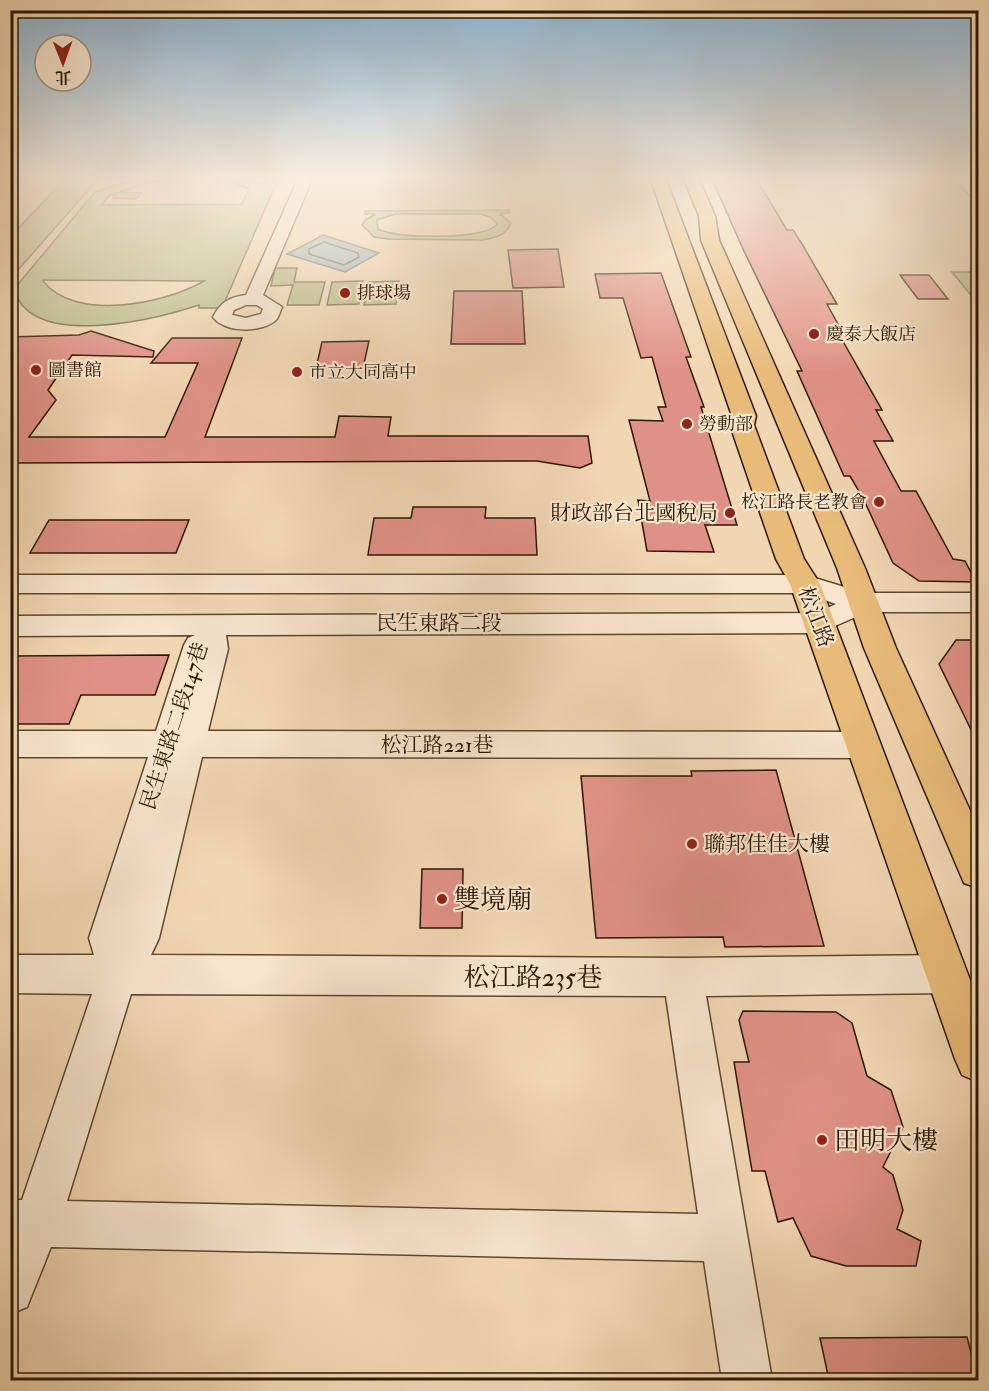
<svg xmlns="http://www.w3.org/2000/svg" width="989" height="1391" viewBox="0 0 989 1391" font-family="'IM FELL Double Pica','Noto Serif TC',serif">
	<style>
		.green { fill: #bbbd8c; stroke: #736a46; stroke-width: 1.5; fill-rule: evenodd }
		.water { fill: #a1b6b9; stroke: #72776f; stroke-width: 1.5 }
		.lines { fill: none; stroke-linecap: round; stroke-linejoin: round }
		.shore { stroke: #66675c; stroke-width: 1.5 }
		.building { fill: #e09187; stroke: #2b1800; stroke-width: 1.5 }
		.minor-casing { stroke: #5c482c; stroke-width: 3 }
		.major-casing { stroke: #2b1800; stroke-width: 3 }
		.minor { fill: #f6e4cd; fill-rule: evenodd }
		.major { fill: #e8bb79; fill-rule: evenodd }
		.poi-dot { fill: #8f2418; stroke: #f6e4cd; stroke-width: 2 }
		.labels { text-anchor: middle; stroke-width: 4.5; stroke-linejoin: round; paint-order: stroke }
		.far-poi-label { font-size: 18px; fill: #2b1800; stroke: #f6e4cd; text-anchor: start }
		.poi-label { font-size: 21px; fill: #2b1800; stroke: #f6e4cd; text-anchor: end }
		.street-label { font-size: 21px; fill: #2b1800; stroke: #f6e4cd }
		.near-poi-label { font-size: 26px; fill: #2b1800; stroke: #f6e4cd; text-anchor: start }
		.near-street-label { font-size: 26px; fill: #2b1800; stroke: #f6e4cd }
	</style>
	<rect width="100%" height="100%" fill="#f1d6b2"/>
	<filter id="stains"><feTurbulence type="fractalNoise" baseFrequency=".00333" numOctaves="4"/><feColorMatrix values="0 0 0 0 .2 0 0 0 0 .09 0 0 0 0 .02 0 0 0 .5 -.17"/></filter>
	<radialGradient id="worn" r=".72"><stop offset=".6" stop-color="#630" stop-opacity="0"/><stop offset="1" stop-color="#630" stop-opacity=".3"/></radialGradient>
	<!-- green -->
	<path class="green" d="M 155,177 L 237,177 L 260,183 L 263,177 L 279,177 L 222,308 L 199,308 L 199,305 C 156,319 31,351 14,289 L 95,192 L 120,183 ZM 191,178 L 232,182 L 249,189 L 242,204 L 101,205 L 110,195 L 117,193 L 113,198 L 136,199 L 141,193 L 119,192 L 153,182 ZM 43,281 L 43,280 L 204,281 C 164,304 75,322 43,281 Z
		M 66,178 L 99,178 L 11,278 L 11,236 Z
		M 509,210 L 509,213 L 500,214 L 511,223 C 506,236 494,238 482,240 L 388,239 L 374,237 L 362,225 L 365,220 L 376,214 L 365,214 L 365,211 ZM 395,214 L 481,214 L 490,217 L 497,224 C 488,240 394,239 378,229 L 377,220 Z
		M 275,268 L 297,268 L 294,282 L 325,282 L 319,305 L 287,305 L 293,285 L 271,286 Z
		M 952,272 L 978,272 L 978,304 Z
		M 363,281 L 359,304 L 327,305 L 332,282 Z
		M 399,281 L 396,304 L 364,305 L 369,282 Z"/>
	<!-- water -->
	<path class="water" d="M 323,235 L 379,253 L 345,272 L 287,254 Z"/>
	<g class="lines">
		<!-- shore -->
		<path class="shore" d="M 324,242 L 358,253 L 359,257 L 344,265 L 309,254 L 309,249 Z"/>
	</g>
	<!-- building -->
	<path class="building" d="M 711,177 L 755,177 L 787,230 L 793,230 L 802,244 L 837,304 L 827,304 L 845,337 L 840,336 L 882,410 L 876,410 L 893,441 L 874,441 L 901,491 L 916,491 L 953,559 L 965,561 L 976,582 L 919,581 L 893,563 L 863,498 L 850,476 L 844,476 L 797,371 L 802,371 L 743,249 Z
		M 558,249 L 564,287 L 513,288 L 508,250 Z
		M 661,273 L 691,357 L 686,357 L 704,407 L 701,407 L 737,525 L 705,525 L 714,552 L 647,551 L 638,500 L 650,501 L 629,420 L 663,421 L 658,407 L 666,407 L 652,357 L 641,358 L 623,298 L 600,298 L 595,274 Z
		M 900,275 L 929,275 L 948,299 L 918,299 Z
		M 454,291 L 522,291 L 525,344 L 451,344 Z
		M 91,331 L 154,351 L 153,357 L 72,355 L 48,390 L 56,400 L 29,437 L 165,437 L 198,363 L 151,363 L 172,338 L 242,338 L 205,437 L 335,437 L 339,416 L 391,417 L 388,436 L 588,436 L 592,463 L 580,468 L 537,461 L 10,463 L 10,337 L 79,335 Z
		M 369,341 L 363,368 L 316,368 L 322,342 Z
		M 413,507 L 486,507 L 485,518 L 535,518 L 537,555 L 368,555 L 374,518 L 411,518 Z
		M 49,520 L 189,520 L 176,553 L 30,553 Z
		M 956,640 L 978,640 L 978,744 L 939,664 Z
		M 169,655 L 155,695 L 81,695 L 69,724 L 10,724 L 10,656 Z
		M 776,770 L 824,946 L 725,947 L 723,937 L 596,938 L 581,776 L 692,776 L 691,771 Z
		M 422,869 L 463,869 L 462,928 L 420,928 Z
		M 743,1011 L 836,1012 L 852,1023 L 867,1076 L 891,1090 L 903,1127 L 883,1167 L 893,1175 L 903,1210 L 897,1229 L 921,1241 L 916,1266 L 846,1266 L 811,1256 L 793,1218 L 778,1222 L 765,1171 L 752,1171 L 734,1062 L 749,1062 L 739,1020 Z
		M 967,1337 L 978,1380 L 829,1380 L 820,1338 Z"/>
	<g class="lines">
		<defs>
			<path id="minor" d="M 299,177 L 313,177 L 263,295 L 282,307 C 280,311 279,317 276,320 C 262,333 224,333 213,317 C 220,303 229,297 246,295 ZM 246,305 L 257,305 L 263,309 L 261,314 L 246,318 L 232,315 L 234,310 Z
				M 952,177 L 967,177 L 978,188 L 978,199 L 973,198 Z
				M 10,575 L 805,575 L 864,593 L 978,593 L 978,612 L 867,612 L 819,633 L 226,635 L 228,649 L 208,731 L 864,732 L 875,736 L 880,745 L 875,754 L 864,758 L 202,757 L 159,938 L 151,955 L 683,958 L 948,955 L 962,960 L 967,974 L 962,988 L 948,993 L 706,996 L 772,1380 L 722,1380 L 704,1261 L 51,1247 L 27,1307 L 10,1314 L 10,1200 L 22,1200 L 92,994 L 10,993 L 10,955 L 94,955 L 89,938 L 148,757 L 10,757 L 10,731 L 156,731 L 184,645 L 188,638 L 195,635 L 10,636 L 10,616 L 816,613 L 836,604 L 804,593 L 10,593 ZM 131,994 L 666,996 L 698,1214 L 67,1201 Z"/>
			<path id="major" d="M 650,177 L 665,177 L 756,416 L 754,425 L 804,559 L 820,584 L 978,1001 L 978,1082 L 962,1075 L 955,1059 L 790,584 L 776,559 L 730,425 L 732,416 Z
				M 683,177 L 698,177 L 715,216 L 719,240 L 865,568 L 896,648 L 978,828 L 978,888 L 964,883 L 864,648 L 837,568 L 701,240 L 699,216 Z"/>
		</defs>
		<!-- minor casing -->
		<use href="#minor" class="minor-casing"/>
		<!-- major casing -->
		<use href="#major" class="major-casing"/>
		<!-- minor -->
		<use href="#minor" class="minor"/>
		<!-- major -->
		<use href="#major" class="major"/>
	</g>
	<!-- sky -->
	<linearGradient id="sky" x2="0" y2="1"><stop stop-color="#8bb5d5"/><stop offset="0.48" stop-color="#f9eddc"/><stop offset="1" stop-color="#f9eddc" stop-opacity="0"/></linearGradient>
	<rect width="989" height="371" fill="url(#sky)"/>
	<!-- markers -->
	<g class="poi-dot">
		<circle cx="345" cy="293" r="6"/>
		<circle cx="814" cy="334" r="6"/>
		<circle cx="36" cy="370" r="6"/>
		<circle cx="297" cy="372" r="6"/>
		<circle cx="687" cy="424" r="6"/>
		<circle cx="879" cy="502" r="6"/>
		<circle cx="730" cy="513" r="6"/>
		<circle cx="692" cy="844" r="6"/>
		<circle cx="442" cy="899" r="6"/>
		<circle cx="822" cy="1140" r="6"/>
	</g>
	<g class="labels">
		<!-- far-poi labels -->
		<g class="far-poi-label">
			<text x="357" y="299">排球場</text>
			<text x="826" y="340">慶泰大飯店</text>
			<text x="48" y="376">圖書館</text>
			<text x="309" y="378">市立大同高中</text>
			<text x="699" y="430">勞動部</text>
			<text x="867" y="508" text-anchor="end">松江路長老教會</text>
		</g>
		<!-- poi labels -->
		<g class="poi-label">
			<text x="718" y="520">財政部台北國稅局</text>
			<text x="704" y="851" text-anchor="start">聯邦佳佳大樓</text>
		</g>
		<!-- street labels -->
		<g class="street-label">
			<text transform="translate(816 617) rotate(69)" y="7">松江路</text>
			<text x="439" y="630">民生東路二段</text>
			<text transform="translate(174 726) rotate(-72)" y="7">民生東路二段147巷</text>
			<text x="437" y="752">松江路221巷</text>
		</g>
		<!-- near-poi labels -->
		<g class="near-poi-label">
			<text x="454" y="908">雙境廟</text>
			<text x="834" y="1149">田明大樓</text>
		</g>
		<!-- near-street labels -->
		<g class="near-street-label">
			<text x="533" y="986">松江路235巷</text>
		</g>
	</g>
	<!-- margin -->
	<rect width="989" height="1391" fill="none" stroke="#f1d6b2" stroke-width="36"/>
	<rect x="12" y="12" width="965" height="1367" fill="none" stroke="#2b1800" stroke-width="3"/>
	<rect x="18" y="18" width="953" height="1355" fill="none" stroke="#2b1800" stroke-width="1.5"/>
	<!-- north arrow -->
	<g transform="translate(63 63) rotate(179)"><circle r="28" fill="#f6e4cd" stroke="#a5927b" stroke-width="1.5"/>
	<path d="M0-4.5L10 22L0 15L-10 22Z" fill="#8f2418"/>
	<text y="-9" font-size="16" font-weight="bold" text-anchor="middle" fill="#2b1800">北</text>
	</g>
	<rect width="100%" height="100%" filter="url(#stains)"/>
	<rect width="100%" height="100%" fill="url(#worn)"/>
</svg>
